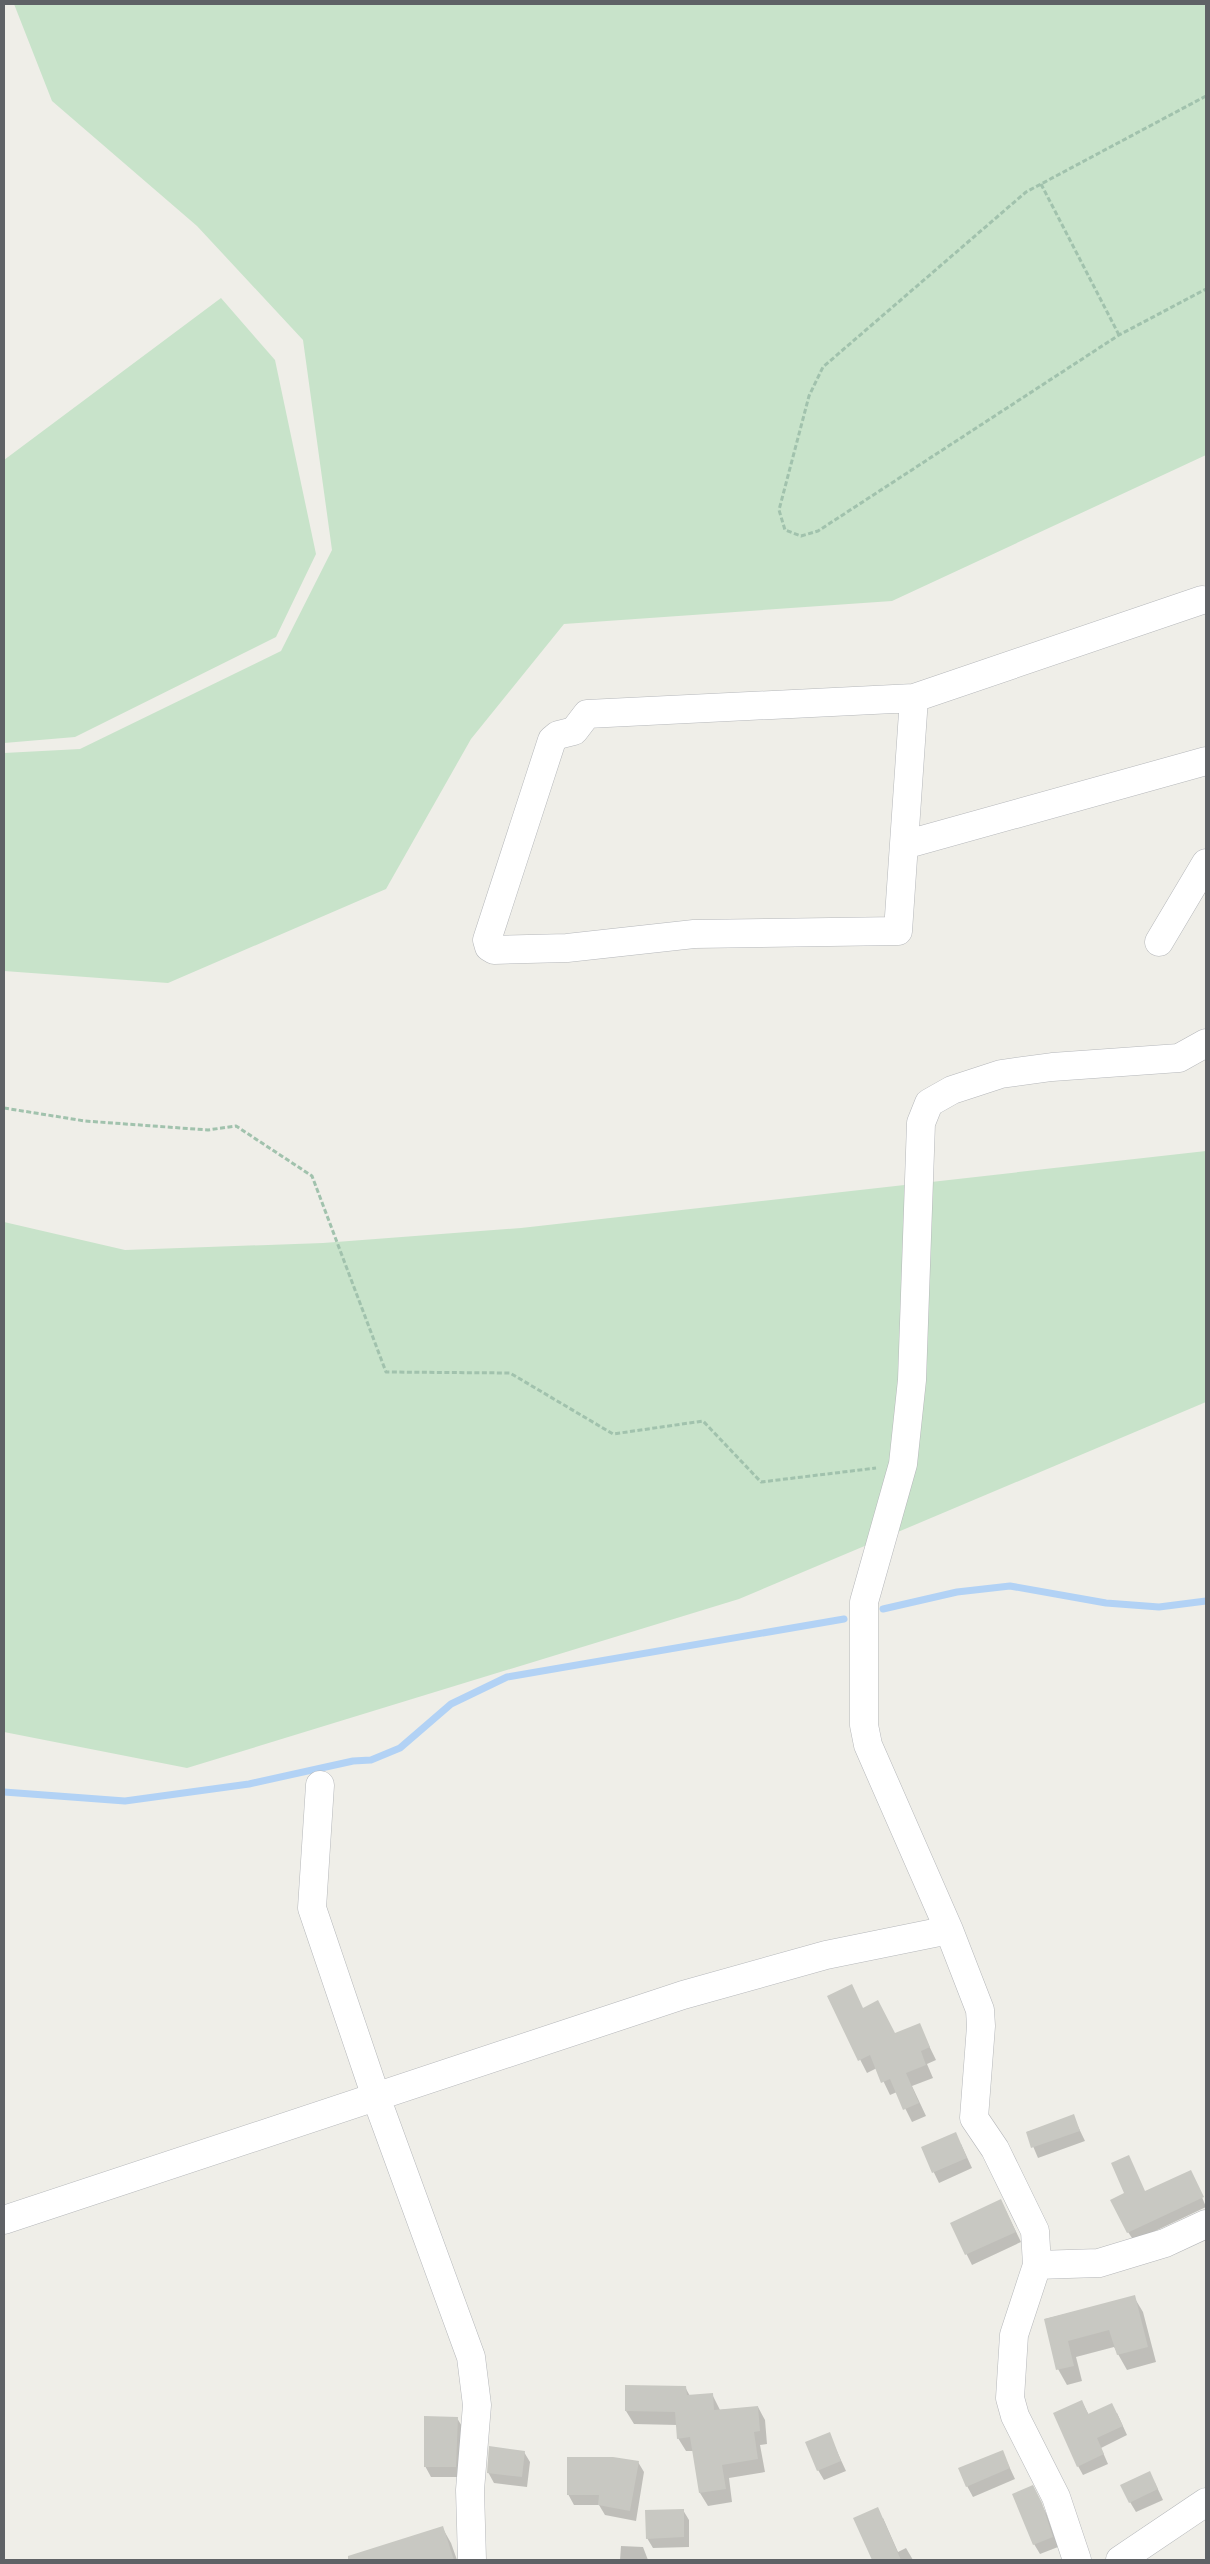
<svg xmlns="http://www.w3.org/2000/svg" width="1210" height="2564" viewBox="0 0 1210 2564" font-family="Helvetica,sans-serif">
	<style>
		.green { fill: #c8e3ca }
		.shadow { fill: #0003 }
		.lines { fill: none; stroke-linecap: round; stroke-linejoin: round }
		.stream { stroke: #b2d2f5; stroke-width: 7 }
		.building { fill: #c8c8c2 }
		.minor-casing { stroke: #b5b7ba; stroke-width: 29 }
		.path { stroke: #a1c2ad; stroke-width: 3; stroke-dasharray: 5 2.5; stroke-linecap: butt }
		.minor { stroke: #fff; stroke-width: 28 }
	</style>
	<rect width="100%" height="100%" fill="#efeee8"/>
	<!-- green -->
	<path class="green" d="M 14,4 L 1206,4 L 1206,455 L 892,601 L 564,624 L 471,739 L 386,889 L 168,983 L 4,971 L 4,753 L 80,749 L 281,651 L 332,550 L 303,340 L 197,226 L 52,101 Z
		M 221,298 L 275,360 L 316,554 L 276,637 L 75,737 L 4,743 L 4,460 Z
		M 1206,1151 L 1206,1402 L 739,1599 L 187,1768 L 4,1732 L 4,1222 L 125,1250 L 323,1243 L 521,1228 Z"/>
	<!-- shadow -->
	<path class="shadow" d="M 828,1997 L 863,2009 L 895,2035 L 919,2025 L 936,2060 L 927,2064 L 933,2078 L 912,2086 L 926,2116 L 912,2122 L 897,2092 L 890,2095 L 877,2068 L 867,2073 Z
		M 1073,2116 L 1085,2141 L 1038,2158 L 1027,2132 Z
		M 961,2144 L 972,2168 L 939,2183 L 922,2148 Z
		M 1195,2180 L 1206,2207 L 1134,2241 L 1128,2232 Z
		M 1006,2211 L 1021,2242 L 972,2265 L 951,2223 Z
		M 1134,2297 L 1143,2312 L 1156,2362 L 1127,2370 L 1114,2347 L 1076,2357 L 1082,2381 L 1067,2385 L 1058,2369 L 1045,2319 Z
		M 626,2386 L 685,2387 L 690,2396 L 712,2394 L 720,2410 L 758,2407 L 765,2420 L 767,2444 L 760,2445 L 765,2472 L 729,2478 L 732,2502 L 708,2506 L 700,2493 L 693,2451 L 686,2451 L 678,2438 L 677,2425 L 634,2424 L 626,2411 Z
		M 1082,2402 L 1089,2415 L 1117,2413 L 1127,2435 L 1101,2448 L 1108,2464 L 1083,2475 L 1078,2466 Z
		M 457,2418 L 463,2428 L 461,2477 L 431,2477 L 425,2466 Z
		M 829,2434 L 846,2471 L 824,2480 L 818,2470 Z
		M 1002,2451 L 1015,2479 L 973,2497 L 967,2486 Z
		M 524,2452 L 530,2462 L 527,2487 L 494,2483 L 488,2472 Z
		M 638,2462 L 644,2472 L 636,2521 L 605,2515 L 599,2505 L 574,2505 L 568,2494 Z
		M 1155,2483 L 1163,2500 L 1136,2512 L 1130,2502 Z
		M 1038,2497 L 1047,2515 L 1058,2547 L 1040,2554 L 1034,2544 Z
		M 683,2510 L 689,2520 L 689,2547 L 653,2548 L 647,2538 Z
		M 854,2518 L 883,2518 L 898,2552 L 906,2548 L 913,2560 L 873,2560 Z
		M 442,2527 L 451,2543 L 457,2560 L 366,2560 L 364,2553 Z
		M 621,2546 L 643,2547 L 648,2560 L 620,2560 Z"/>
	<g class="lines">
		<!-- stream -->
		<path class="stream" d="M 883,1609 L 957,1592 L 1010,1586 L 1106,1603 L 1159,1607 L 1206,1601
			M 4,1792 L 125,1801 L 249,1784 L 353,1761 L 371,1760 L 400,1748 L 451,1704 L 507,1677 L 844,1619"/>
	</g>
	<!-- building -->
	<path class="building" d="M 852,1984 L 863,2008 L 878,2000 L 895,2033 L 920,2023 L 930,2047 L 921,2051 L 926,2065 L 906,2073 L 919,2103 L 903,2110 L 890,2079 L 881,2083 L 870,2055 L 858,2061 L 827,1996 Z
		M 1074,2114 L 1080,2131 L 1031,2148 L 1026,2132 Z
		M 956,2132 L 967,2158 L 932,2173 L 921,2147 Z
		M 1129,2155 L 1145,2191 L 1191,2170 L 1204,2197 L 1127,2233 L 1110,2200 L 1124,2193 L 1111,2163 Z
		M 1001,2199 L 1016,2232 L 965,2255 L 950,2223 Z
		M 1135,2295 L 1148,2347 L 1117,2355 L 1109,2330 L 1068,2341 L 1074,2366 L 1056,2370 L 1044,2319 Z
		M 625,2385 L 686,2386 L 687,2395 L 713,2393 L 714,2410 L 758,2406 L 760,2431 L 754,2432 L 758,2459 L 722,2465 L 726,2489 L 699,2493 L 690,2437 L 677,2439 L 675,2412 L 625,2411 Z
		M 1082,2400 L 1088,2414 L 1112,2403 L 1123,2426 L 1097,2438 L 1104,2454 L 1077,2467 L 1053,2413 Z
		M 424,2416 L 458,2417 L 456,2467 L 424,2467 Z
		M 830,2432 L 841,2461 L 817,2471 L 805,2442 Z
		M 489,2446 L 525,2451 L 522,2477 L 487,2473 Z
		M 1003,2450 L 1010,2468 L 966,2487 L 958,2468 Z
		M 567,2457 L 613,2457 L 639,2461 L 630,2511 L 598,2505 L 599,2495 L 567,2495 Z
		M 1150,2471 L 1158,2489 L 1129,2503 L 1120,2485 Z
		M 1033,2485 L 1042,2503 L 1053,2537 L 1033,2545 L 1012,2494 Z
		M 878,2507 L 901,2560 L 872,2560 L 853,2518 Z
		M 684,2509 L 684,2537 L 646,2539 L 645,2510 Z
		M 443,2526 L 454,2560 L 348,2560 L 348,2556 Z"/>
	<g class="lines">
		<defs>
			<path id="minor" d="M 914,698 L 898,931 L 694,934 L 567,948 L 494,950 L 489,947 L 487,940 L 552,740 L 558,735 L 574,731 L 587,714 L 914,698 L 1202,600
				M 904,845 L 1206,761
				M 1159,942 L 1206,863
				M 320,1785 L 312,1908 L 376,2097 L 471,2357 L 477,2405 L 470,2490 L 472,2560
				M 4,2220 L 683,1995 L 826,1955 L 949,1930
				M 1037,2265 L 1099,2263 L 1165,2243 L 1206,2224
				M 1077,2560 L 1056,2497 L 1015,2416 L 1010,2398 L 1014,2335 L 1037,2265 L 1035,2231 L 995,2149 L 974,2118 L 981,2026 L 980,2010 L 949,1930 L 868,1745 L 864,1725 L 864,1602 L 903,1464 L 912,1380 L 921,1123 L 929,1103 L 952,1090 L 1001,1074 L 1052,1067 L 1179,1058 L 1206,1043
				M 1120,2560 L 1206,2502"/>
		</defs>
		<!-- minor casing -->
		<use href="#minor" class="minor-casing"/>
		<!-- path -->
		<path class="path" d="M 1206,96 L 1026,192 L 823,367 L 809,396 L 779,510 L 785,530 L 801,536 L 818,531 L 1119,335 L 1206,289
			M 1041,184 L 1119,335
			M 4,1108 L 85,1121 L 208,1130 L 236,1126 L 312,1176 L 386,1372 L 510,1373 L 613,1434 L 703,1421 L 761,1482 L 876,1468"/>
		<!-- minor -->
		<use href="#minor" class="minor"/>
	</g>
	<!-- border -->
	<rect width="1210" height="2564" fill="none" stroke="#5f6266" stroke-width="10"/>
</svg>
